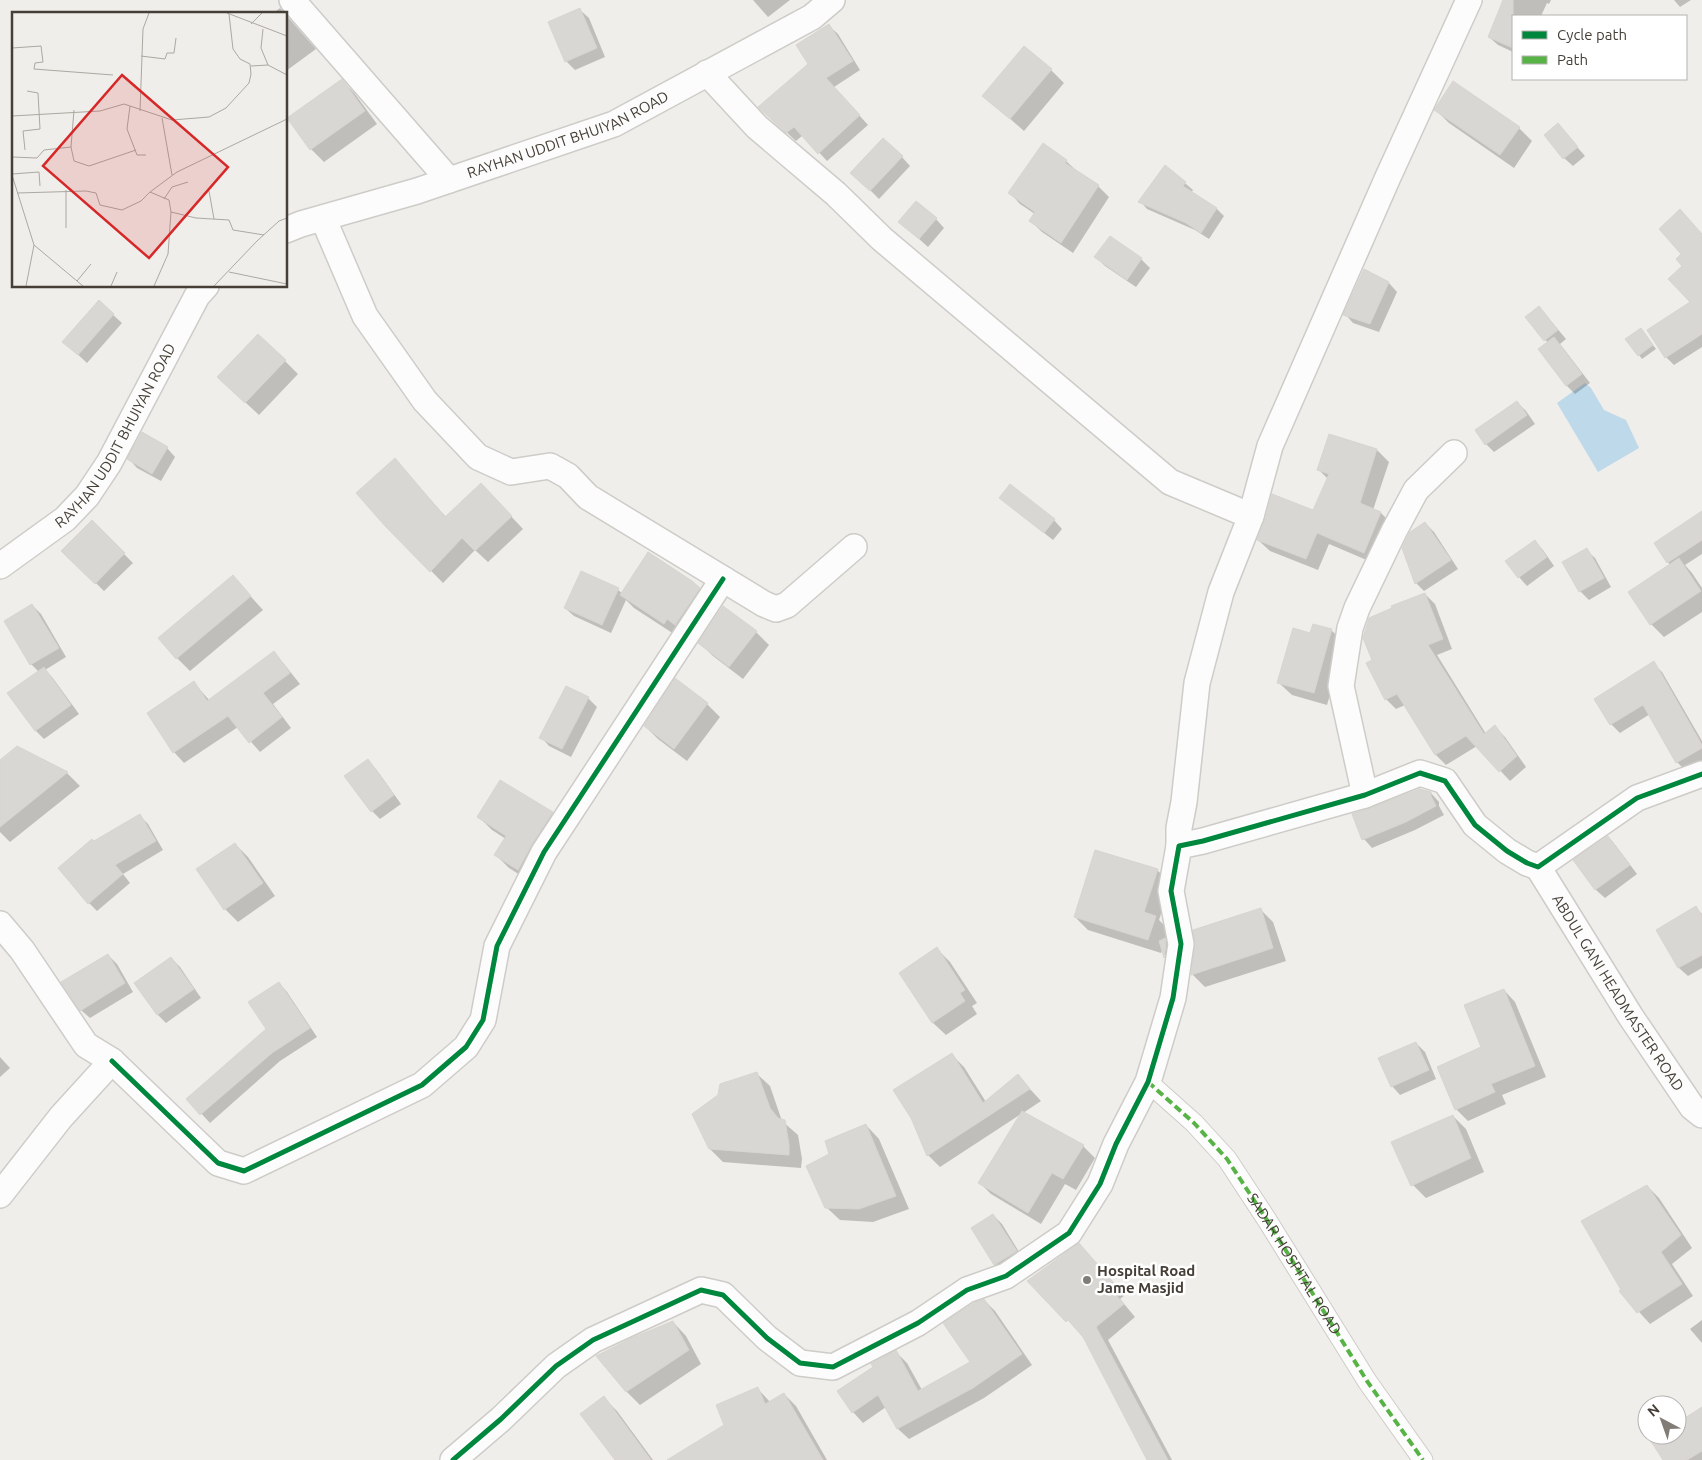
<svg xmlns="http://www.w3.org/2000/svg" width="1702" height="1460" viewBox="0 0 1702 1460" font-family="Ubuntu,sans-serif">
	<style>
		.water { fill: #bedaea }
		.shadow { fill: #0003 }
		.building { fill: #d9d7d3; stroke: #d8d5d0 }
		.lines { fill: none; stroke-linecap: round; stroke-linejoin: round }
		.pedestrian-casing { stroke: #ceccc8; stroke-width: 21 }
		.minor-casing { stroke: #ceccc8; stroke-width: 28 }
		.pedestrian { stroke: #fdfcfc; stroke-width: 19 }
		.minor { stroke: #fdfcfc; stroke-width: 25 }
		.quiet { stroke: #57b346; stroke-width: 4; stroke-dasharray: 8 4; stroke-linecap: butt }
		.cycleway-casing { stroke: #fff; stroke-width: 8 }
		.cycleway { stroke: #00873e; stroke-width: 5 }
		.poi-dot { fill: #817c76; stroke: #fff; stroke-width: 2 }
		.labels { text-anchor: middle; stroke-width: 5; stroke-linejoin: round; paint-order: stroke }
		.street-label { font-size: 15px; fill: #453f37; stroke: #fff }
		.poi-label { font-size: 15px; font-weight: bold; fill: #453f37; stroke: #fff; text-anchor: start }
		.inset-road { fill: none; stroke: #aca8a2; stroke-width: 1 }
		.view { fill: #d62828; fill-opacity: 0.15; stroke: #d62828; stroke-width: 2.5 }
		.inset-edge { fill: none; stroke: #453f37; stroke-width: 2.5 }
	</style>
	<rect width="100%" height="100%" fill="#f0eeea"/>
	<!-- water -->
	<path class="water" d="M 1585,383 L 1591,388 L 1604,410 L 1626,420 L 1639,448 L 1598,472 L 1557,403 Z"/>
	<!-- shadow -->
	<path class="shadow" d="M 753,0 L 790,0 L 768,17 Z
		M 1504,0 L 1551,0 L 1549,4 L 1547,3 L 1541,16 L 1513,16 L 1513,52 L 1498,45 L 1489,37 Z
		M 1674,0 L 1691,0 L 1680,7 Z
		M 280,8 L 285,14 L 272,14 Z
		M 580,10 L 589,18 L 605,57 L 575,70 L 566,61 Z
		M 286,15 L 316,49 L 286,71 Z
		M 829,26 L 838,34 L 860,70 L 834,87 L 868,125 L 827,161 L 803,135 L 796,141 L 769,116 L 810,64 Z
		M 1051,70 L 1064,83 L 1024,131 L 984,96 Z
		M 342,80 L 355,94 L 377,124 L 324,162 L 311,149 Z
		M 1436,110 L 1519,128 L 1532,141 L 1514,168 L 1449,123 Z
		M 1558,125 L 1585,156 L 1573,166 L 1564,158 Z
		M 902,157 L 910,166 L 879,199 L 861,181 Z
		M 1066,161 L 1078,172 L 1098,186 L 1109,197 L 1073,253 L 1042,232 L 1031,221 L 1035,214 L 1020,204 L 1009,192 Z
		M 1166,167 L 1193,190 L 1191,193 L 1217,209 L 1224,216 L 1209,239 L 1195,230 L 1147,209 L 1140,201 Z
		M 936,219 L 944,228 L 928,247 L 909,230 Z
		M 1702,234 L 1702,347 L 1674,365 L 1666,357 L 1692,302 L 1684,266 Z
		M 1110,237 L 1141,259 L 1150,268 L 1136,287 L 1105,266 L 1096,257 Z
		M 1364,270 L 1389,283 L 1397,292 L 1379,332 L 1353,323 L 1345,314 Z
		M 99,302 L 122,323 L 87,363 L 73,350 Z
		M 1539,307 L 1566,339 L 1560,344 L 1590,383 L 1575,394 L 1567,386 L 1540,349 L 1548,343 L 1527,317 Z
		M 1641,329 L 1656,349 L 1642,359 L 1639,355 Z
		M 285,361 L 298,374 L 259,415 L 232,390 Z
		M 1517,402 L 1526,411 L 1535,424 L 1494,452 L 1486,444 Z
		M 167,448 L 175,457 L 161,481 L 137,468 L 129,459 Z
		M 1377,450 L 1389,462 L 1373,510 L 1381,513 L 1393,525 L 1376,564 L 1329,544 L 1318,570 L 1270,551 L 1258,540 L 1314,512 L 1328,479 L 1318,469 Z
		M 395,460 L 446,517 L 493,497 L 523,529 L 488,562 L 475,550 L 443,583 L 386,525 Z
		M 1010,506 L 1054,520 L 1062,529 L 1053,540 Z
		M 1702,519 L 1702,554 L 1685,565 L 1692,573 L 1702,588 L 1702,612 L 1664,637 L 1651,624 L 1670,565 L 1668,562 Z
		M 92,522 L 133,563 L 104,591 L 63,551 Z
		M 1425,523 L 1434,532 L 1458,569 L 1424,591 L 1416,583 Z
		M 1535,542 L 1543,550 L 1554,566 L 1527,586 L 1519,577 Z
		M 1586,550 L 1595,558 L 1611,587 L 1589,600 L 1580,591 Z
		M 233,577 L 263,610 L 190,671 L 177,658 Z
		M 699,589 L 712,602 L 677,636 L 634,608 L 626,600 L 611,633 L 574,616 L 565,608 L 618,590 L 622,593 Z
		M 1425,594 L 1435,604 L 1452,649 L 1437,655 L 1486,734 L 1495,727 L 1505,737 L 1526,767 L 1510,781 L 1477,746 L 1446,765 L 1436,755 L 1405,705 L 1396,709 L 1386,699 L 1373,661 Z
		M 32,605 L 41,614 L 66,657 L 45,670 L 52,677 L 79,714 L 44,739 L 36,731 L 9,694 L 39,672 L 31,664 L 6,621 Z
		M 1331,630 L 1345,643 L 1327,705 L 1292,695 L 1278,682 L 1311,635 Z
		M 756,632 L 769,645 L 743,679 L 713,656 L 700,643 Z
		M 274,653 L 284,664 L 300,684 L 273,704 L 291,728 L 260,752 L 238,727 L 184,763 L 174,752 L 194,683 L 210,701 Z
		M 1653,663 L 1662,672 L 1702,741 L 1702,761 L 1686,771 L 1677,762 L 1650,714 L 1620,733 L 1611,724 Z
		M 675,680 L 707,704 L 720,717 L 687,761 L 658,739 L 645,726 Z
		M 567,687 L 588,698 L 597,707 L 571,757 L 549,746 L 541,737 Z
		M 17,747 L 67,773 L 80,786 L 10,842 L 0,832 L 0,761 Z
		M 368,761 L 376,769 L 401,804 L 380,819 L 372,811 Z
		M 1431,793 L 1439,802 L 1439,806 L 1444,815 L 1415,830 L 1372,848 L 1364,839 Z
		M 552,813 L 565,826 L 531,882 L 509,868 L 496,855 L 506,839 L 492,830 L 479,817 Z
		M 140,816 L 148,824 L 163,850 L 123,874 L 130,883 L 97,911 L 89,903 L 94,842 Z
		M 1608,837 L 1616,846 L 1637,874 L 1605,898 L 1596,890 L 1575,861 Z
		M 235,844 L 248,857 L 275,896 L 238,922 L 225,909 Z
		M 1157,870 L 1171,883 L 1159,920 L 1169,930 L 1165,940 L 1178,953 L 1177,969 L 1166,957 L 1163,949 L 1161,953 L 1088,930 L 1075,917 Z
		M 1696,908 L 1702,914 L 1702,968 L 1688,976 L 1679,968 L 1658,930 Z
		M 1260,909 L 1273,922 L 1286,961 L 1205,987 L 1192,974 Z
		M 937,949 L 950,962 L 977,1003 L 972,1006 L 977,1014 L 946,1035 L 932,1022 Z
		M 108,955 L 117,964 L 133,992 L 90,1018 L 81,1010 Z
		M 171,958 L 180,967 L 201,998 L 166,1023 L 157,1014 Z
		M 279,983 L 287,992 L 317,1037 L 280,1061 L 210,1123 L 188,1099 L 267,1030 Z
		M 1504,990 L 1515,1002 L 1546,1077 L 1502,1095 L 1506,1104 L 1468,1121 L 1456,1109 Z
		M 1416,1043 L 1425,1052 L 1436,1079 L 1400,1095 L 1392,1086 Z
		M 952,1055 L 964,1067 L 986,1102 L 1018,1076 L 1041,1101 L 1023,1113 L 1083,1146 L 1095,1158 L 1076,1190 L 1065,1184 L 1041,1224 L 991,1194 L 979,1182 L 1021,1114 L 940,1167 L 928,1155 Z
		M 0,1057 L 10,1068 L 0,1077 Z
		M 756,1073 L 770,1086 L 782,1121 L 798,1135 L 802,1159 L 801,1168 L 723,1162 L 710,1149 Z
		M 1453,1116 L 1466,1129 L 1484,1172 L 1426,1198 L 1413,1185 Z
		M 866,1125 L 879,1139 L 909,1209 L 873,1222 L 840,1220 L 826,1207 L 830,1155 Z
		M 1647,1186 L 1659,1198 L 1692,1248 L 1672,1264 L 1693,1296 L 1650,1324 L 1621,1292 Z
		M 993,1215 L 1002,1224 L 1024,1260 L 1004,1273 L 995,1264 Z
		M 1091,1258 L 1125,1295 L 1120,1299 L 1135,1317 L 1108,1340 L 1172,1460 L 1149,1460 L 1084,1336 L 1029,1281 Z
		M 984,1300 L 995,1311 L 1032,1365 L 984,1398 L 909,1439 L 898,1429 L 886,1407 L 863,1423 L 853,1412 L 896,1352 L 907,1363 L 922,1390 L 972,1363 Z
		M 1702,1320 L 1702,1343 L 1690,1329 Z
		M 673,1322 L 686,1336 L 701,1364 L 640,1405 L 627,1392 L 598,1356 Z
		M 758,1389 L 770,1402 L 784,1394 L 796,1406 L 827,1460 L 669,1460 L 726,1426 Z
		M 604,1398 L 617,1411 L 653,1460 L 614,1460 L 616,1459 Z
		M 1702,1418 L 1702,1460 L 1664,1460 L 1661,1435 L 1677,1435 L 1677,1425 Z"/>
	<!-- building -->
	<path class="building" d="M 1503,0 L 1513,0 L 1513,48 L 1488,37 Z
		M 580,8 L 597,48 L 565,62 L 548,22 Z
		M 829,24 L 853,61 L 826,78 L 860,115 L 818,154 L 794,127 L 786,133 L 758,107 L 808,64 L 796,45 Z
		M 1024,46 L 1052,69 L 1010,119 L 982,96 Z
		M 342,79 L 365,111 L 310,150 L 287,118 Z
		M 1453,81 L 1520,127 L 1500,155 L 1434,110 Z
		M 1558,123 L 1578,147 L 1563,159 L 1544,135 Z
		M 883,138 L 903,156 L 870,191 L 850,173 Z
		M 1043,143 L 1067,160 L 1065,163 L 1099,185 L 1061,243 L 1029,221 L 1035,212 L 1008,193 Z
		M 1165,165 L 1186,182 L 1183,186 L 1217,208 L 1201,233 L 1186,223 L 1138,202 Z
		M 916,201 L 937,218 L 919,239 L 898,222 Z
		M 1680,209 L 1702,234 L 1702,334 L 1665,358 L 1647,330 L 1690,302 L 1668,279 L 1682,266 L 1676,259 L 1681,254 L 1659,229 Z
		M 1110,236 L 1142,258 L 1127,280 L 1094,257 Z
		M 1364,269 L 1389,282 L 1370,324 L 1343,315 Z
		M 99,300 L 114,314 L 78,355 L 62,342 Z
		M 1539,306 L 1558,330 L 1544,341 L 1525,317 Z
		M 1641,328 L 1653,345 L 1638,356 L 1625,339 Z
		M 258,334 L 286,360 L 245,403 L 217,377 Z
		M 1554,337 L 1582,374 L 1566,386 L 1538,349 Z
		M 1517,401 L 1527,415 L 1485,445 L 1475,430 Z
		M 142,432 L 168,447 L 152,474 L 127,459 Z
		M 1329,434 L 1377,449 L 1360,503 L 1381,512 L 1364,553 L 1317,533 L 1306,559 L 1257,540 L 1265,520 L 1272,494 L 1313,510 L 1329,474 L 1317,470 Z
		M 395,458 L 445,517 L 481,483 L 512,516 L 475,551 L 462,538 L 430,572 L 385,526 L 356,493 Z
		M 1010,484 L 1055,519 L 1044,533 L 999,498 Z
		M 1702,511 L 1702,540 L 1667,563 L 1654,543 Z
		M 92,520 L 125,553 L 95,584 L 61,551 Z
		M 1425,522 L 1451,560 L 1415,584 L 1402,548 L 1410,532 Z
		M 1535,540 L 1547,557 L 1518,578 L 1505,561 Z
		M 1587,548 L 1604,578 L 1579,592 L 1562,562 Z
		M 648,552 L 692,581 L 700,588 L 675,625 L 667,619 L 664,624 L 620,595 Z
		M 1679,558 L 1701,591 L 1650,625 L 1628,592 Z
		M 581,571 L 619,588 L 602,625 L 564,608 Z
		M 233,575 L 251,596 L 176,659 L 158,638 Z
		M 1425,593 L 1443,639 L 1428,645 L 1484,734 L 1495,725 L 1517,756 L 1499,772 L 1466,736 L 1435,755 L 1397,694 L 1385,700 L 1366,663 L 1372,660 L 1363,638 L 1369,618 L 1392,608 L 1391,606 Z
		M 32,604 L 59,648 L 30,665 L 4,621 Z
		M 723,606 L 757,631 L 729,667 L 698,643 Z
		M 1313,624 L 1332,629 L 1314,693 L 1277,683 L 1293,628 L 1310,633 Z
		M 274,651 L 290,673 L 263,693 L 282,717 L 249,743 L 228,716 L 173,753 L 147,713 L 194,681 L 207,701 Z
		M 1654,661 L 1702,745 L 1702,748 L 1676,763 L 1643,705 L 1610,725 L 1594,699 Z
		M 44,667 L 71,705 L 35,731 L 7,693 Z
		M 675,678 L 708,703 L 674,749 L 644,726 Z
		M 566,686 L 589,697 L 562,749 L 539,738 Z
		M 17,746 L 68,772 L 0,827 L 0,760 Z
		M 368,759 L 394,795 L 371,812 L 344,776 Z
		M 500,780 L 553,812 L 532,844 L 518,870 L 494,855 L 506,836 L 477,817 Z
		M 1420,789 L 1431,792 L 1431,796 L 1436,806 L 1406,822 L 1362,840 L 1352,814 L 1370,808 Z
		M 140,814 L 156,841 L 115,865 L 123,874 L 88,904 L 58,868 L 92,839 L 94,841 Z
		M 1608,836 L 1630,865 L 1595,890 L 1573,860 Z
		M 235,843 L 263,883 L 224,910 L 196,869 Z
		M 1095,850 L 1158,869 L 1144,912 L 1156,916 L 1148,940 L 1074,917 Z
		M 1696,906 L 1702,916 L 1702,955 L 1678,968 L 1656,930 Z
		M 1261,908 L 1273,948 L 1191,975 L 1195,946 L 1193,930 Z
		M 1165,938 L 1166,944 L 1164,958 L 1159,941 Z
		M 937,947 L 965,990 L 960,993 L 965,1001 L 932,1023 L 899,973 Z
		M 108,954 L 125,983 L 80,1011 L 61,982 Z
		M 171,957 L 194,989 L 157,1015 L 134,983 Z
		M 279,982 L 310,1028 L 272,1053 L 200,1115 L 186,1099 L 266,1029 L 248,1002 Z
		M 1504,989 L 1535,1066 L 1491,1084 L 1495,1092 L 1455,1110 L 1437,1067 L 1481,1047 L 1464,1005 Z
		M 1416,1042 L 1429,1070 L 1391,1087 L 1378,1058 Z
		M 952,1053 L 983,1103 L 1018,1074 L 1030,1089 L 927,1156 L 911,1118 L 893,1090 Z
		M 757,1072 L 770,1108 L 778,1118 L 785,1120 L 789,1145 L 789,1155 L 709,1149 L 692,1114 L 718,1095 L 720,1084 Z
		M 1022,1111 L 1084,1145 L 1063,1179 L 1052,1173 L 1028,1213 L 978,1183 Z
		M 1453,1115 L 1471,1158 L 1411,1186 L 1391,1142 Z
		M 866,1124 L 896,1196 L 859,1209 L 825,1208 L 806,1166 L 829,1154 L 825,1141 Z
		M 1647,1185 L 1681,1235 L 1661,1252 L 1682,1284 L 1637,1313 L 1619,1291 L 1621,1290 L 1581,1221 Z
		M 993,1214 L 1017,1251 L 994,1265 L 971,1228 Z
		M 1079,1243 L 1113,1282 L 1108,1286 L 1124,1304 L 1096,1327 L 1168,1460 L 1147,1460 L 1083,1337 L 1068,1320 L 1066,1322 L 1027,1281 Z
		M 984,1299 L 1022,1354 L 973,1388 L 897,1429 L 878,1395 L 852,1413 L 837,1391 L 873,1367 L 871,1364 L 896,1350 L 918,1391 L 970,1362 L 943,1323 L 974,1303 Z
		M 673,1321 L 689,1350 L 626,1392 L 596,1356 L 632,1338 Z
		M 758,1387 L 765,1404 L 784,1393 L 823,1460 L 667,1460 L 724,1425 L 716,1405 Z
		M 604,1396 L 651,1460 L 615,1460 L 580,1414 Z
		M 1702,1407 L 1702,1451 L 1687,1460 L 1663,1460 L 1647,1435 L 1677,1435 L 1677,1423 Z"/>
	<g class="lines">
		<defs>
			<g id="pedestrian">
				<path id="s1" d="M 1148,1082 L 1194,1123 L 1227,1159 L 1267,1220 L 1367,1381 L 1423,1460"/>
			</g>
			<g id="minor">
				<path d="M 292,0 L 449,180"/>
				<path d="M 707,73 L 757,127 L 836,194 L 882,239 L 1170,482 L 1251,516"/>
				<path d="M 323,218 L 365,316 L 425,401 L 478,457 L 511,472 L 550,466 L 568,476 L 588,497 L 764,604 L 776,609 L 787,605 L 854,547"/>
				<path id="s2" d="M 286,230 L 301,224 L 417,191 L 614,124 L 812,17 L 832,0"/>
				<path id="s3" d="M 0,566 L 65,519 L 87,496 L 109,463 L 197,296 L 206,286"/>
				<path d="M 1365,795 L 1341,686 L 1350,628 L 1357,608 L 1394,531 L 1416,490 L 1454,453"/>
				<path d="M 1179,846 L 1179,828 L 1184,802 L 1197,683 L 1221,592 L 1251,516 L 1270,446 L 1388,177 L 1469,0"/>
				<path id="s4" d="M 1538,867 L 1631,1017 L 1692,1107 L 1702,1115"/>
				<path d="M 0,924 L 22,950 L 86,1045 L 112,1061 L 61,1117 L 0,1195"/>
				<path d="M 112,1061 L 218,1163 L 244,1171 L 422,1085 L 466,1047 L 483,1020 L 497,946 L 544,852 L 723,579"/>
				<path d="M 453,1460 L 501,1419 L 556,1366 L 593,1340 L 701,1290 L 723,1295 L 767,1338 L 800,1363 L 833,1367 L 918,1323 L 967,1290 L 1006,1276 L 1069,1233 L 1100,1184 L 1116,1144 L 1148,1082 L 1173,998 L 1181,944 L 1171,891 L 1179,846 L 1203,841 L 1365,795 L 1420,773 L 1445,781 L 1475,825 L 1507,851 L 1527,863 L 1538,867 L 1637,798 L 1702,774"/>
			</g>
		</defs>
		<!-- pedestrian casing -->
		<use href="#pedestrian" class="pedestrian-casing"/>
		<!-- minor casing -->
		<use href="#minor" class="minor-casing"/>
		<!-- pedestrian -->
		<use href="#pedestrian" class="pedestrian"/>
		<!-- minor -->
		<use href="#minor" class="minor"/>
		<!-- quiet -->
		<path class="quiet" d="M 1148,1082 L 1194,1123 L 1227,1159 L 1267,1220 L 1367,1381 L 1423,1460"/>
		<defs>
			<path id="cycleway" d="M 112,1061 L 218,1163 L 244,1171 L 422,1085 L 466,1047 L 483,1020 L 497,946 L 544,852 L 723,579
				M 453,1460 L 501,1419 L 556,1366 L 593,1340 L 701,1290 L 723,1295 L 767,1338 L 800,1363 L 833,1367 L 918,1323 L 967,1290 L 1006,1276 L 1069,1233 L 1100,1184 L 1116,1144 L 1148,1082 L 1173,998 L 1181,944 L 1171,891 L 1179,846 L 1203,841 L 1365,795 L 1420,773 L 1445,781 L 1475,825 L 1507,851 L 1527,863 L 1538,867 L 1637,798 L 1702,774"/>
		</defs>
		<!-- cycleway casing -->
		<use href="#cycleway" class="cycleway-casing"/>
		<!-- cycleway -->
		<use href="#cycleway" class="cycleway"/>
	</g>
	<!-- markers -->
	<circle class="poi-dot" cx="1087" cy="1280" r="5"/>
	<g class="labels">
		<!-- street labels -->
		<g class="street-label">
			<text dy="5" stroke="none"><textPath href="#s2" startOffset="298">RAYHAN UDDIT BHUIYAN ROAD</textPath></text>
			<text dy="5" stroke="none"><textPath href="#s3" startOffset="178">RAYHAN UDDIT BHUIYAN ROAD</textPath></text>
			<text dy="5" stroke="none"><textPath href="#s4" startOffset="149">ABDUL GANI HEADMASTER ROAD</textPath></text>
			<text dy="5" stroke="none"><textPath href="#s1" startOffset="235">SADAR HOSPITAL ROAD</textPath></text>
		</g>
		<!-- poi labels -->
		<g class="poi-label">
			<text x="1097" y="1276">Hospital Road<tspan x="1097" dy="17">Jame Masjid</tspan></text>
		</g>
	</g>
	<!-- overview -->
	<g transform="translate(12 12)">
		<rect width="275" height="275" fill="#f0eeea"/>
		<path class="inset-road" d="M 215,1 L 275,24M 239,12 L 250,1M 251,17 L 249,36 L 256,53M 0,36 L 29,34 L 31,50 L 23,51 L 22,57 L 101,63M 129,44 L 153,47 L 155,41 L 162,41 L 164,26M 239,54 L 256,53 L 275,63M 118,94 L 115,117 L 125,143 L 134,143M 128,99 L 131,17 L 137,1M 0,104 L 88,99 L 112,92 L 160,108 L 197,105 L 214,96 L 237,71 L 239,62 L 238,52 L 228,47 L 221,37 L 217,2M 150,106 L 160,163M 59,135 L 62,149 L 77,154 L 124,138M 13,138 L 11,119 L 28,117 L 26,81 L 15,79M 0,145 L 25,146 L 32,138 L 59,135 L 62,98M 0,162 L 27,160 L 28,174M 0,163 L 22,233 L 71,274M 54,178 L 54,216M 197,179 L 202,207M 138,180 L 165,160 L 275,107M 5,181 L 74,179 L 84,181 L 88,193 L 110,198 L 129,189 L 138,180 L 157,188 L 159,200 L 184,206 L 217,208 L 221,218 L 252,223M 152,187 L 160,175 L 176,170M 217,260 L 275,272M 65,269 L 79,252M 14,274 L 22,233M 99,274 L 105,260M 142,274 L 156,242 L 159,200M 202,274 L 245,229 L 267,209 L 275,206"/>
		<path class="view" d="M 110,63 L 216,155 L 137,246 L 31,154 Z"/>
		<rect width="275" height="275" class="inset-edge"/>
	</g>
	<!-- legend -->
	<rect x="1512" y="15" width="175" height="65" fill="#ffffff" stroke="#b5b2af"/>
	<rect x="1522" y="31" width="25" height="8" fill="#00873e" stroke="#b5b2af"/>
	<text x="1557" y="40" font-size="15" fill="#453f37">Cycle path</text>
	<rect x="1522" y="56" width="25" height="8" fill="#57b346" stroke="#b5b2af"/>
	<text x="1557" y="65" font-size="15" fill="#453f37">Path</text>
	<!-- north arrow -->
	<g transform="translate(1662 1420) rotate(319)"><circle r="24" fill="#ffffff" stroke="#b5b2af"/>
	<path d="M0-4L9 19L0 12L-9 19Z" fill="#817c76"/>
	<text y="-8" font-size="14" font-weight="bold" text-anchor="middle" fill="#453f37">N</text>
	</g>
</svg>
